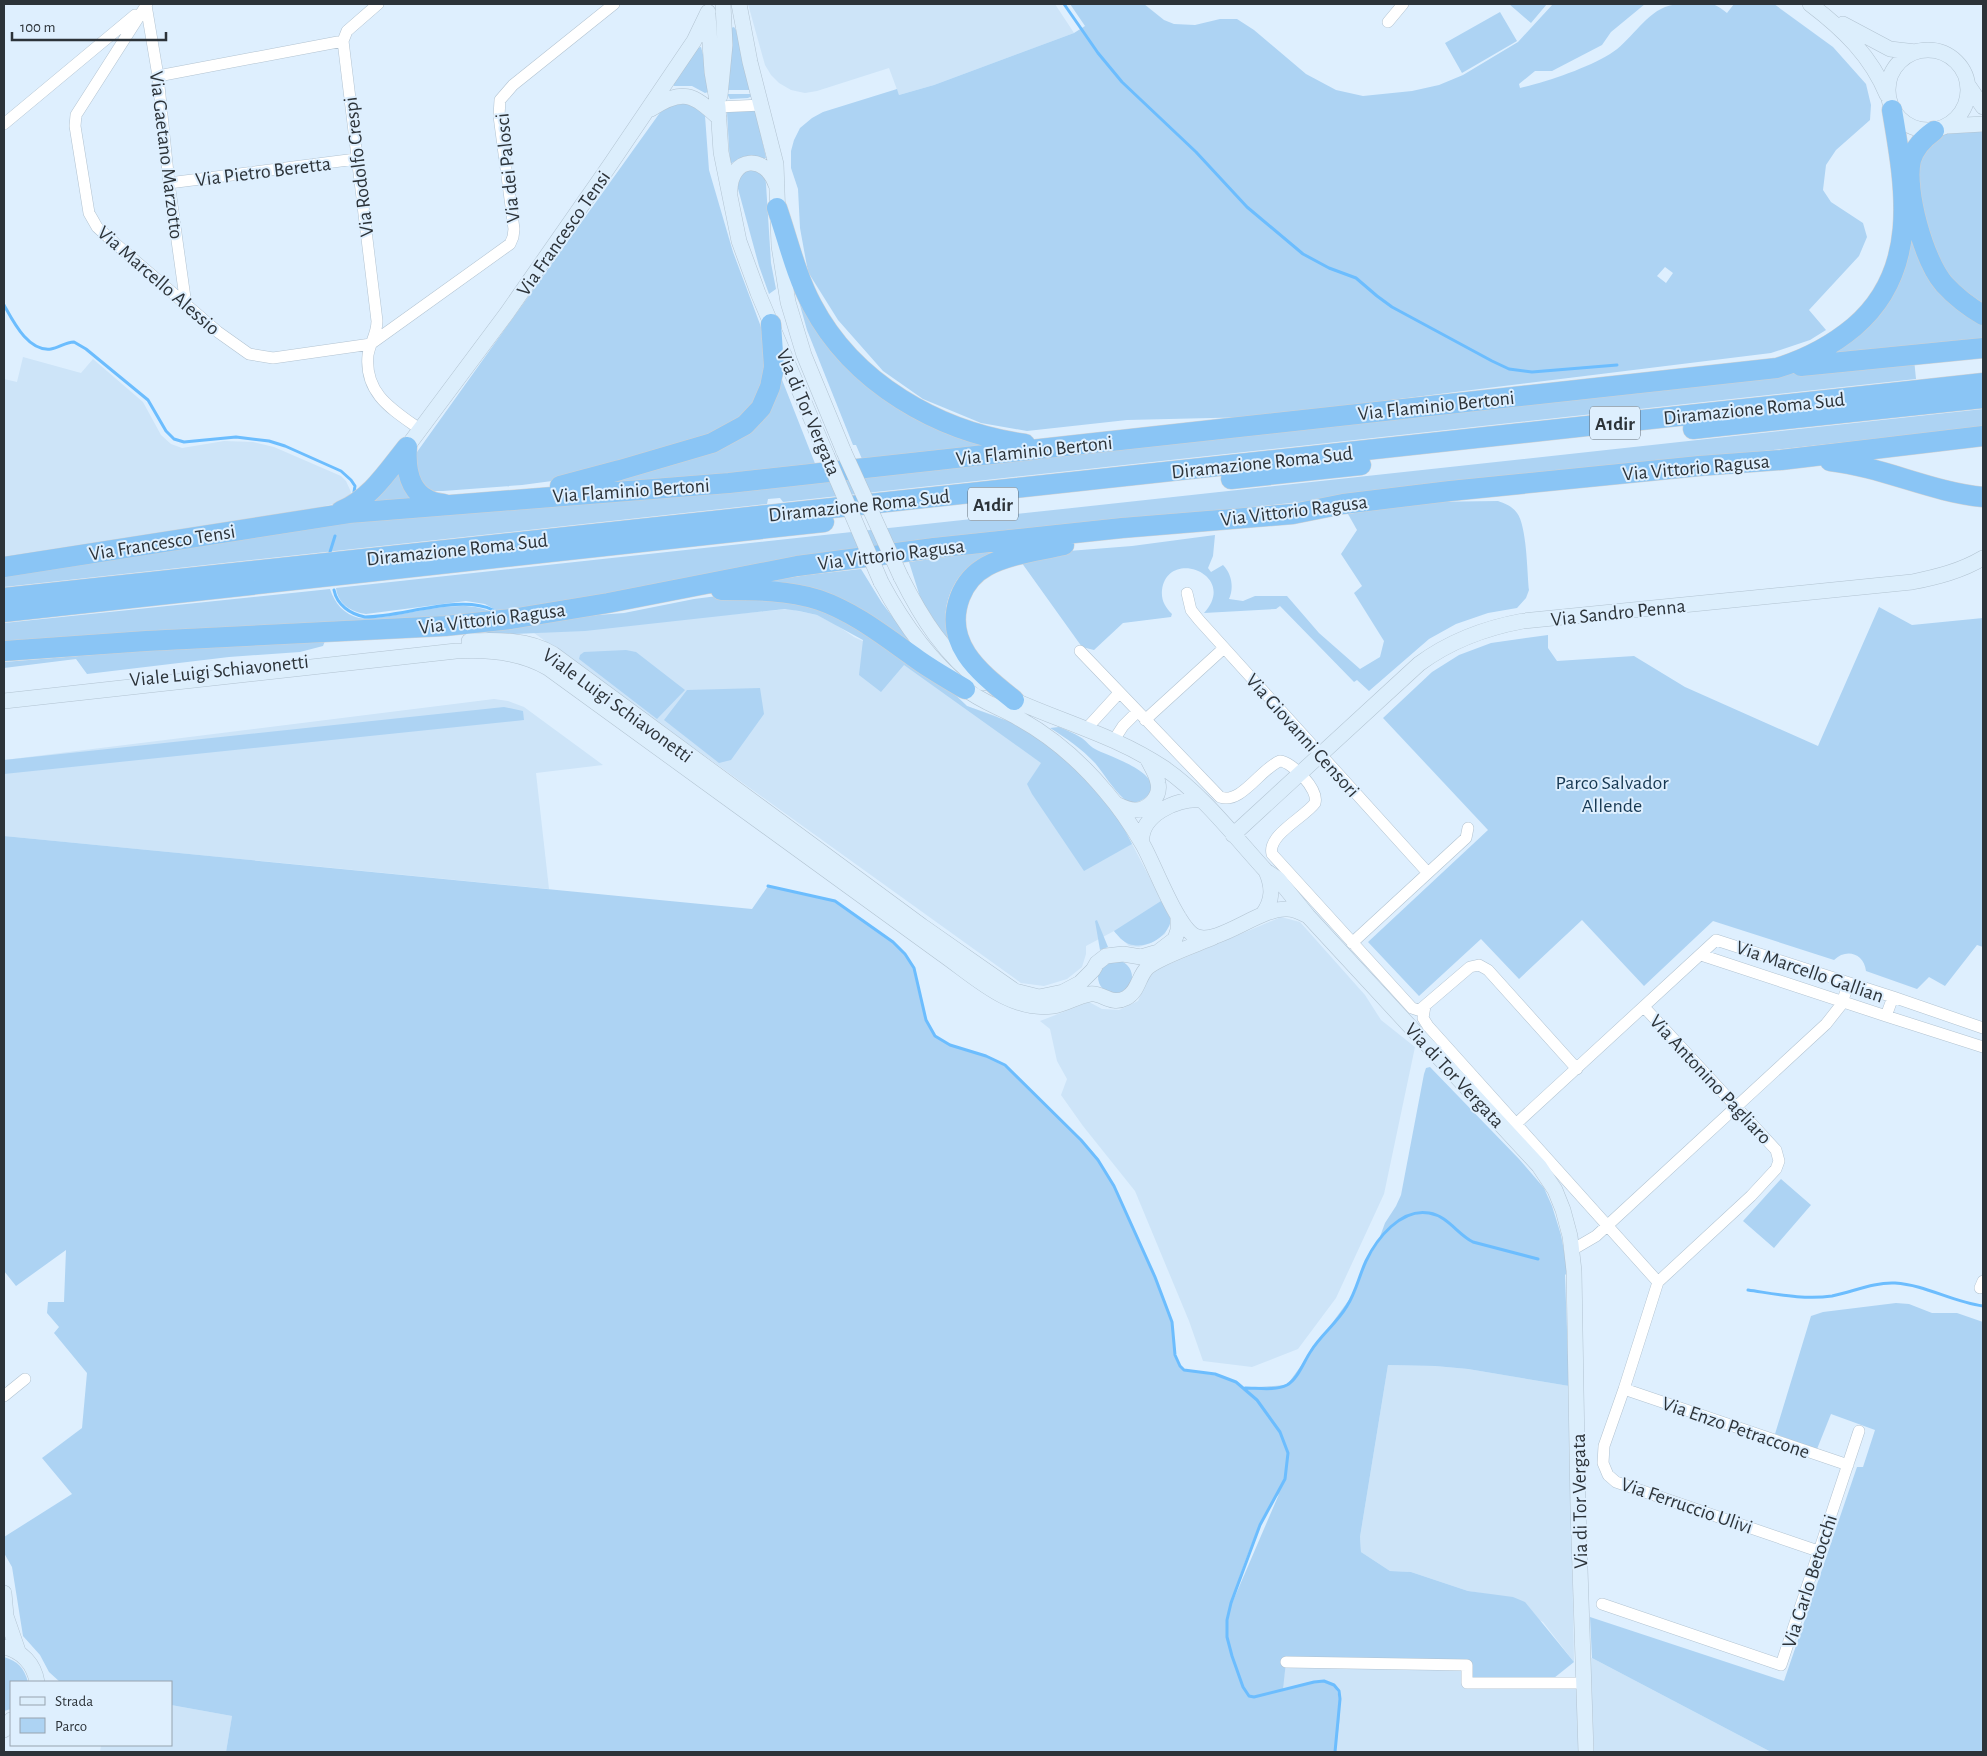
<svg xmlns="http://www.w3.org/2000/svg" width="1987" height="1756" viewBox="0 0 1987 1756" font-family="'Alegreya Sans',sans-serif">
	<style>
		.built { fill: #cde4f8 }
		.green { fill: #add3f3; fill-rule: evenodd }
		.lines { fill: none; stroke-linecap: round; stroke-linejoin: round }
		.stream { stroke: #6cbdfe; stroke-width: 3 }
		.street-casing { stroke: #b2c3d1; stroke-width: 12 }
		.secondary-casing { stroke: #b2c3d1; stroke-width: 16 }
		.highway-casing { stroke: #d1d2d3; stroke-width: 21 }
		.street { stroke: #fff; stroke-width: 11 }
		.secondary { stroke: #dceefc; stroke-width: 15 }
		.highway { stroke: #8ac5f5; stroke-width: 20 }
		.secondary-bridge-casing { stroke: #b2c3d1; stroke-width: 16; stroke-linecap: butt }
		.secondary-bridge { stroke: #dceefc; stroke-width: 15 }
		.labels { text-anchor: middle; stroke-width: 4; stroke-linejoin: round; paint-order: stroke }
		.shield { fill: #deeffe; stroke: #616b74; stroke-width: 1 }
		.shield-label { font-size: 19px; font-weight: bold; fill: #2c3339 }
		.street-label { font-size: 20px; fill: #2c3339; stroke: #deeffe }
		.park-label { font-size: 20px; fill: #163853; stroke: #deeffe }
	</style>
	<rect width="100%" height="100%" fill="#deeffe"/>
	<!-- built -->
	<path class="built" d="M 748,4 L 1055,4 L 1074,33 L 934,85 L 899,95 L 889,68 L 817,91 L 805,93 L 791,90 L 779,83 L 771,75 L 765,65 Z
		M 23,357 L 81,373 L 93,359 L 143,402 L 161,435 L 171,444 L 182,448 L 224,441 L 253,442 L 274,447 L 341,476 L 346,481 L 351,492 L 349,497 L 341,502 L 310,510 L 4,558 L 4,379 L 17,382 Z
		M 789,609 L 817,615 L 835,624 L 854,637 L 932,673 L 967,706 L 996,716 L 1115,811 L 1170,917 L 1165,934 L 1151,943 L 1139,947 L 1129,946 L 1114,931 L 1086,946 L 1086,954 L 1082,967 L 1067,979 L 1044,986 L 1021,983 L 534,633 Z
		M 494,699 L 508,701 L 524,707 L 603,765 L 536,773 L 549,889 L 4,836 L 4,760 Z
		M 1281,917 L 1300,922 L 1365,995 L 1381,1020 L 1415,1047 L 1384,1194 L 1336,1298 L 1298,1349 L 1252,1367 L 1203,1361 L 1189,1321 L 1135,1191 L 1083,1126 L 1061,1095 L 1067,1079 L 1057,1061 L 1050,1029 L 1040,1021 L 1089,1002 L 1102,1009 L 1119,1010 L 1138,1001 L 1149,977 L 1158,969 Z
		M 1388,1365 L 1435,1366 L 1468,1369 L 1569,1386 L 1574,1662 L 1543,1622 L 1487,1594 L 1468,1591 L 1411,1572 L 1390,1571 L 1361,1552 L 1360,1537 Z
		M 1590,1657 L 1771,1752 L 1594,1752 Z
		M 1286,1662 L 1467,1665 L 1579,1683 L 1580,1752 L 1335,1752 L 1340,1699 L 1282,1690 Z
		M 171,1705 L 232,1716 L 226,1752 L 100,1752 L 101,1745 L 171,1745 Z"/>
	<!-- green -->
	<path class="green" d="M 1070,4 L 1144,4 L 1164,20 L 1174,24 L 1195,25 L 1220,19 L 1237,19 L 1254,30 L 1306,74 L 1336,90 L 1363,96 L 1412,91 L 1439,85 L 1463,75 L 1518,42 L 1553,4 L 1645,4 L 1611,32 L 1602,45 L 1552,71 L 1535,71 L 1519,84 L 1520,88 C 1547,82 1587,68 1610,54 C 1630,42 1643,16 1665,7 C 1675,3 1685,4 1695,4 C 1712,4 1713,2 1727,13 L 1734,4 L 1774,4 L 1833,47 L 1866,84 L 1871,105 L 1870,120 L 1836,150 L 1826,165 L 1823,190 L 1831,202 L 1863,223 L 1867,237 L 1859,256 L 1809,310 L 1826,330 L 1810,340 L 1771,353 L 1253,417 L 1127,420 L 1027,431 L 981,423 L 923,399 L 883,371 L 838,320 L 808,272 L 800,228 L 798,189 L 791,168 L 791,151 L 794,140 L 800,128 L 812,118 L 823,112 L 897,89 L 899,95 L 934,85 L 1074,33 L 1085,26 ZM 1665,267 L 1673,273 L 1666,283 L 1657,276 Z
		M 1509,4 L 1547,4 L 1531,23 Z
		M 1500,12 L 1517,41 L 1462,73 L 1445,43 Z
		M 734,27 L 736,30 L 751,90 L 727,90 L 731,28 Z
		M 701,47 L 706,66 L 708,92 L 705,93 L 692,86 L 674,86 L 673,84 L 697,48 Z
		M 727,94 L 752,94 L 752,96 L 748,98 L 730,99 Z
		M 674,101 L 699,107 L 705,116 L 709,170 L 733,252 L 761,327 L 767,361 L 754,405 L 729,428 L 552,481 L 522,485 L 443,491 L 430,491 L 420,487 L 412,459 L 664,107 Z
		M 755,108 L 766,158 L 739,159 L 730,164 L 727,112 Z
		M 1983,129 L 1983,308 L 1970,301 L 1935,257 L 1915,176 L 1920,155 L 1935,138 L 1950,132 Z
		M 754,168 L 765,177 L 766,184 L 771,263 L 776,289 L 769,294 L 759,266 L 737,185 L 739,175 Z
		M 1911,227 L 1983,324 L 1983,339 L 1821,358 L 1841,345 Z
		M 794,284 L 835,351 L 998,444 L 862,459 L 856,445 L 853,445 L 807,330 Z
		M 1914,359 L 1916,379 L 783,502 L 780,498 L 768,499 L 767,504 L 4,587 L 4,572 L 298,527 Z
		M 779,372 L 816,466 L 581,487 L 724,443 Z
		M 1983,409 L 1983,427 L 1127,521 L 501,613 L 485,604 L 466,601 L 366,614 C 351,612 338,604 336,588 Z
		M 398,464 L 418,498 L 364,502 Z
		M 1498,501 C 1506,504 1512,506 1517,513 C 1527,526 1527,573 1529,590 L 1526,598 L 1517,608 L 1488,613 L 1456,624 L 1429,639 L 1369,691 L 1357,680 L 1354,682 L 1280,606 L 1276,609 L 1204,613 C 1239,575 1168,547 1162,590 C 1161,600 1165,607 1172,614 L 1171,617 L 1123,623 L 1094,650 L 1082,647 L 1019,559 L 1056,552 L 1132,546 L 1215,535 L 1213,556 L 1208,568 L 1211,572 L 1223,565 C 1232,574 1234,588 1229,599 L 1243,601 L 1255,596 L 1287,596 L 1319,633 L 1360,669 L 1380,657 L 1384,641 L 1354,593 L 1362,586 L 1341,554 L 1357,530 L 1348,514 L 1425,502 Z
		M 1005,549 C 993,555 977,560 967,569 C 952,581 942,608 947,626 C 950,637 956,648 960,659 L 921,600 L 909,562 Z
		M 861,569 L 882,603 L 921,654 L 762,582 L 807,575 Z
		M 330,589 C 335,604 344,614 359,618 C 400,621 461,592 497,615 L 4,645 L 4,623 Z
		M 725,595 L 813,602 L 932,673 L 967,706 L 1019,725 L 1062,754 L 1115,811 L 1132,844 L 1084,871 L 1032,794 L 1027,784 L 1041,763 L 904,665 L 881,692 L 859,675 L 863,640 L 817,615 L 799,611 L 785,609 L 585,631 L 493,635 L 481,630 L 572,617 L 624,613 L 694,599 Z
		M 1879,607 L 1912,625 L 1983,618 L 1983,947 L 1977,945 L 1945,986 L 1929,977 L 1917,989 L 1866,971 C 1864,953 1846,948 1834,960 L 1713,921 L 1644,986 L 1582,920 L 1519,979 L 1481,939 L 1419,996 L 1368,942 L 1488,830 L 1383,718 L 1432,672 L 1459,655 L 1491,643 L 1548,635 L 1548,648 L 1557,661 L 1634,656 L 1685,687 L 1818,746 Z
		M 325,641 L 323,646 L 300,652 L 229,657 L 87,674 L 76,659 L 4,668 L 4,662 L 141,651 Z
		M 626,650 L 636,652 L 685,690 L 657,719 L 579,659 L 580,655 L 584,652 Z
		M 760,688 L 764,714 L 731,760 L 719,763 L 664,720 L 687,690 Z
		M 504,707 L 523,711 L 524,720 L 4,774 L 4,760 Z
		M 1059,727 C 1066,730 1074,733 1080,737 C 1086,740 1089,746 1095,749 C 1107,756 1172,775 1145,798 C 1139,803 1130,804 1124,799 C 1113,789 1104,774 1095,763 C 1082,749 1066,738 1050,728 Z
		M 4,836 L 752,909 L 768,886 L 835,901 L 893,942 L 905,954 L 914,968 L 926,1020 L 935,1036 L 950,1045 L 986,1056 L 1005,1065 L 1092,1151 L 1110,1178 L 1120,1198 L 1161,1291 L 1172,1322 L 1175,1355 L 1178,1363 L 1184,1370 L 1225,1377 L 1245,1388 L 1287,1385 L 1354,1293 L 1366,1262 L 1378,1242 L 1385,1223 L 1396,1206 L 1401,1195 L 1424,1074 L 1426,1068 L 1430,1067 L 1519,1159 L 1544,1188 L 1552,1206 L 1561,1235 L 1568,1272 L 1565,1275 L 1569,1386 L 1468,1369 L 1435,1366 L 1388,1365 L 1360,1537 L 1361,1552 L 1390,1571 L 1411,1572 L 1468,1591 L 1513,1597 L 1525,1602 L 1574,1662 L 1554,1678 L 1467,1683 L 1467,1665 L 1286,1662 L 1283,1689 C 1295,1686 1309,1681 1321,1681 C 1351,1681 1337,1734 1335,1752 L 226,1752 L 232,1716 L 171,1705 L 171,1682 L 60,1682 L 49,1672 L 40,1655 L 23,1636 L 12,1567 L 4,1553 L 4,1537 L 72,1494 L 42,1458 L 82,1428 L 87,1373 L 54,1333 L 59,1327 L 47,1313 L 48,1302 L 64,1302 L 66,1250 L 16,1286 L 4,1271 ZM 1279,1494 L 1233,1601 L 1232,1601 C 1239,1577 1262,1509 1279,1494 Z
		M 1161,901 L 1171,920 C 1168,937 1146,950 1129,944 C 1123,942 1118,936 1114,931 Z
		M 1097,920 L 1108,947 L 1100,950 L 1095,921 Z
		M1098 977a17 17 0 1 1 34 0a17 17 0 1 1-34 0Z
		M 1781,1179 L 1811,1205 L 1774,1248 L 1743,1221 Z
		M 1896,1303 L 1909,1304 L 1932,1313 L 1957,1313 L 1983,1322 L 1983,1752 L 1771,1752 L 1592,1658 L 1590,1617 L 1784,1681 L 1857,1467 L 1863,1467 L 1875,1430 L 1831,1414 L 1817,1449 L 1775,1434 L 1811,1316 L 1823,1312 Z
		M 4,1657 C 18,1661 24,1668 28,1682 L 11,1682 L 11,1709 L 4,1711 Z"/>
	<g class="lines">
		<!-- stream -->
		<path class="stream" d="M 1064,4 L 1098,53 L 1122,82 L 1196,152 L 1247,207 L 1303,254 L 1329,268 L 1356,278 L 1377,296 L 1392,307 L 1492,361 L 1509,369 L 1532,372 L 1617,365
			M 4,305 C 13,321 28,352 51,349 C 59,348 65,342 74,342 L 86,349 L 148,400 L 166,431 L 174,439 L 184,442 L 236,437 L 269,441 L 285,446 L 341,471 L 351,480 L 355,486 L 354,492
			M 330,552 L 335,536
			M 334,590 C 337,605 350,614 365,617 C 402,617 460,594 493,610
			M 768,886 L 835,901 L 893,942 L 905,954 L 914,968 L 926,1020 L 935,1036 L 950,1045 L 986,1056 L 1005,1065 L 1081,1140 L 1098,1160 L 1114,1186 L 1155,1277 L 1172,1322 L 1175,1355 L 1180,1366 L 1184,1370 L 1215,1374 L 1236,1382 L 1257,1400 L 1280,1432 L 1288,1453 L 1285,1479 L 1260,1525 L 1231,1603 L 1227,1620 L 1227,1637 L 1232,1656 L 1243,1687 L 1249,1696 L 1254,1697 L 1314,1682 L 1324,1681 L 1334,1685 L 1339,1691 L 1340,1699 L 1335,1752
			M 1748,1290 C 1776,1294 1804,1300 1832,1296 C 1853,1292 1873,1282 1895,1283 C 1926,1285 1952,1302 1983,1306
			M 1245,1388 C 1258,1388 1275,1391 1287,1385 C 1298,1379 1304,1361 1311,1351 C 1321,1335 1337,1323 1347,1306 C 1356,1292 1359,1276 1366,1261 C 1377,1238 1401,1208 1429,1213 C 1448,1216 1457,1234 1473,1242 L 1538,1259"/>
		<defs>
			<path id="street" d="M 147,4 L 76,115 L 75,126 L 89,213 L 97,227 L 110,239 L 218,332 L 249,354 L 273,358 L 371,344
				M 378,4 L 347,31 L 343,41 L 377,321 C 377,334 370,343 368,355 C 364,394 393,410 421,430
				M 146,5 L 158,76 L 169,183 L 186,305
				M 1388,22 L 1403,4
				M 158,76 L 343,41
				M 718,107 L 762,105
				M 4,124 L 135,15
				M 169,183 L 356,159
				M 372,343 L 510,244 L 513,237 L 514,229 L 499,116 L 500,100 L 513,85 L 614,4
				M 1187,593 L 1191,610 L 1199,620 L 1428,873
				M 1080,651 L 1220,797 C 1241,805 1261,768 1280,761 C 1292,762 1319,789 1315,803 C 1305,817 1267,835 1272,854 L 1412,1008 L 1418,1010 L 1422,1008 L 1470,967 L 1479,965 L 1488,970 L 1577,1069
				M 1145,720 L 1224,648
				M 1087,728 L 1119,693
				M 1114,740 L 1123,726 L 1137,712
				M 1352,943 L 1466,838 L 1468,828
				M 1893,997 L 1983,1028
				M 1425,1006 L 1423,1018 L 1428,1026 L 1658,1282
				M 1644,1007 L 1776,1150 L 1779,1161 L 1776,1169 L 1751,1196 L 1658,1282 L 1624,1389 L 1604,1446 L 1603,1463 L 1608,1475 L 1616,1482 L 1818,1551
				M 1886,1016 L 1983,1047
				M 1517,1123 L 1716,940 L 1893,997 L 1886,1016 L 1701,955
				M 1572,1250 L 1596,1236 L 1826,1024 L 1841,1005 L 1849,983
				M 1980,1288 L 1983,1281
				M 1624,1389 L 1848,1465
				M 4,1396 L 25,1379
				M 1602,1604 L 1781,1665 L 1859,1431
				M 1286,1662 L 1467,1665 L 1467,1683 L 1584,1683"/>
			<path id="secondary" d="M 739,4 L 750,62 L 776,164 L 779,246 L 788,302 L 804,355 L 844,452
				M 1810,4 C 1843,29 1871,56 1887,95
				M 708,15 L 712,72 L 718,107 L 721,152 L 739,241 L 758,293 L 827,456
				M 1843,24 L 1890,49 L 1916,52
				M1888 90a40 40 0 1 1 80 0a40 40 0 1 1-80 0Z
				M 1968,85 L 1983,107
				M 720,96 L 725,45 L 723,4
				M 651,109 C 683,88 693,94 719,118
				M 1948,126 L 1983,124
				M 730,190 C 731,156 766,154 776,185
				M 407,447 L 507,313 L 610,165 L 694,41 L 708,12
				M 901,577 C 921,617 945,656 983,683
				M 881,582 C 902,621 929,660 964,688 C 981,702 1002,708 1020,719 C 1054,738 1082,763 1106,792 C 1120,808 1132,826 1143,845 C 1154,864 1177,927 1195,936 C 1217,947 1260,907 1287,909 C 1295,909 1302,913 1308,916
				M 469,641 C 498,640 528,639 553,654 L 922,926 L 1015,991 L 1039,997 L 1063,992 L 1080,983 L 1093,970 L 1097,963 L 1106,956 L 1123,954 L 1141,957 L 1158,952 L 1175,939 L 1178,930 L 1178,916
				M 1005,696 C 1058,721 1115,735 1164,768 C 1203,795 1234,836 1266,871 L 1278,879 L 1308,916 L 1539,1166 L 1555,1190 L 1563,1210 L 1570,1236 L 1574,1271 L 1578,1507 L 1586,1752
				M 4,701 L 456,651 C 488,649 520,652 548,668 L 942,954 C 975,977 1010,1012 1053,1006 C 1066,1004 1077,996 1090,994 C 1102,992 1111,1006 1126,998 C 1139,991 1138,976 1148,967 C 1160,957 1198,944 1214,937
				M 1116,804 C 1122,807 1128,810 1135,810 C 1148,810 1161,797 1158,783 C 1157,775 1151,766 1147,758
				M 1233,835 L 1419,664 C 1450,641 1485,628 1523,621 L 1912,582 C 1937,577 1961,571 1983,558
				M 1142,843 C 1139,816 1176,798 1200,800
				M 1263,914 C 1273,900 1273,887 1266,871
				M 4,1593 L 6,1616 L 18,1651
				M 4,1647 C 22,1651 34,1664 37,1682
				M 4,1730 L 11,1720"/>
			<path id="highway" d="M 1934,131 C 1923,139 1915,147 1911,160 C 1904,190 1924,261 1944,284 C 1955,296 1969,307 1983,315
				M 777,208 C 788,240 796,275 812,305 C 853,383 938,432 1025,444
				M 1801,366 L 1983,348
				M 1693,429 L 1983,398
				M 407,447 C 405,475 412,501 444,504
				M 1830,461 C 1883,467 1931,492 1983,497
				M 1231,479 L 1361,465
				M 560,486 L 620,470 L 712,443 L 745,425 L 761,408 L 770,387 L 774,367 L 771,324
				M 341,511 C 371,498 387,472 407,447
				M 4,567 L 349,513 L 729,483 L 1777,368 C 1806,359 1830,347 1854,327 C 1921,270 1905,187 1892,110
				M 721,590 C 754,590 788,590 819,600 C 854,612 884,636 914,657 C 930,669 948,679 965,689
				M 4,598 L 1983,383
				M 4,612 L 824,522
				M 4,651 L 146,641 L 445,626 L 511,619 L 608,603 L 797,566 L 934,548 L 1122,528 L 1293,514 L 1343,504 L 1450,491 L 1699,466 L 1781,460 L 1983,436
				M 1014,700 C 982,674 942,645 960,597 C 965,584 974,573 987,566 C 1010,554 1038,551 1064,545"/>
		</defs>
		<!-- street casing -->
		<use href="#street" class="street-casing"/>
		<!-- secondary casing -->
		<use href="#secondary" class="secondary-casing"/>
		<!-- highway casing -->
		<use href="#highway" class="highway-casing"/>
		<!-- street -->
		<use href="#street" class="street"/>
		<!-- secondary -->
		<use href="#secondary" class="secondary"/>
		<!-- highway -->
		<use href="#highway" class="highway"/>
		<defs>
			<path id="secondary-bridge" d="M 844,452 L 901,577
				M 827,456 L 881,582"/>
		</defs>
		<!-- secondary-bridge casing -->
		<use href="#secondary-bridge" class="secondary-bridge-casing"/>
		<!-- secondary-bridge -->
		<use href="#secondary-bridge" class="secondary-bridge"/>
	</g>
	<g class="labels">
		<!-- shield labels -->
		<g class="shield">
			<rect x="1590" y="406.5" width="50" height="33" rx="4"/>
			<rect x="968" y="487.5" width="50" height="33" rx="4"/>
		</g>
		<g class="shield-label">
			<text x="1615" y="430">A1dir</text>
			<text x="993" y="511">A1dir</text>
		</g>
		<!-- street labels -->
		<g class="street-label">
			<text transform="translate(167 155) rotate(83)" y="7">Via Gaetano Marzotto</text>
			<text transform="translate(358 167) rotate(-97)" y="7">Via Rodolfo Crespi</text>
			<text transform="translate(507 168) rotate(-96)" y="7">Via dei Palosci</text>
			<text transform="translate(263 171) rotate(-7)" y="7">Via Pietro Beretta</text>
			<text transform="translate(563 233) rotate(-55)" y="7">Via Francesco Tensi</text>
			<text transform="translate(159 280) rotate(41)" y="7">Via Marcello Alessio</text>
			<text transform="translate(1436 405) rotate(-6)" y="7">Via Flaminio Bertoni</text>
			<text transform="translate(1754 408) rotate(-6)" y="7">Diramazione Roma Sud</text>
			<text transform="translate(809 412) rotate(67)" y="7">Via di Tor Vergata</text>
			<text transform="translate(1034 450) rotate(-6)" y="7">Via Flaminio Bertoni</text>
			<text transform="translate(1262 462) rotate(-6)" y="7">Diramazione Roma Sud</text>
			<text transform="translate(1696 467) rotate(-5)" y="7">Via Vittorio Ragusa</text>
			<text transform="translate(631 490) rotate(-4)" y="7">Via Flaminio Bertoni</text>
			<text transform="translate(859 505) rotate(-6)" y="7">Diramazione Roma Sud</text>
			<text transform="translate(1294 510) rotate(-7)" y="7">Via Vittorio Ragusa</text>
			<text transform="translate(162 542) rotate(-9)" y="7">Via Francesco Tensi</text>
			<text transform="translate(457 549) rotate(-6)" y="7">Diramazione Roma Sud</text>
			<text transform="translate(891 554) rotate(-7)" y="7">Via Vittorio Ragusa</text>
			<text transform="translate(1618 612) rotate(-6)" y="7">Via Sandro Penna</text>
			<text transform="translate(492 618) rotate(-7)" y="7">Via Vittorio Ragusa</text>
			<text transform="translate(219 670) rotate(-6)" y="7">Viale Luigi Schiavonetti</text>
			<text transform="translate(618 705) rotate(36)" y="7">Viale Luigi Schiavonetti</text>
			<text transform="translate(1303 735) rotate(48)" y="7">Via Giovanni Censori</text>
			<text transform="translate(1810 971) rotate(19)" y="7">Via Marcello Gallian</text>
			<text transform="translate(1455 1075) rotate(47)" y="7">Via di Tor Vergata</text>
			<text transform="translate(1711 1079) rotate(47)" y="7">Via Antonino Pagliaro</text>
			<text transform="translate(1736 1427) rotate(19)" y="7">Via Enzo Petraccone</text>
			<text transform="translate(1579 1501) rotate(-91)" y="7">Via di Tor Vergata</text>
			<text transform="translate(1687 1505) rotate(19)" y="7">Via Ferruccio Ulivi</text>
			<text transform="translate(1809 1581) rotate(-72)" y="7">Via Carlo Betocchi</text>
		</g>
		<!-- park labels -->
		<g class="park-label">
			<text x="1612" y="789">Parco Salvador<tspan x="1612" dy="23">Allende</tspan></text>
		</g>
	</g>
	<!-- border -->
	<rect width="1987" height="1756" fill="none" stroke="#2c3339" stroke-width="10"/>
	<!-- legend -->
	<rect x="10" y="1681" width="162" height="65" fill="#deeffe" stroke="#97a4af"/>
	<rect x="20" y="1697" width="25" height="8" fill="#dceefc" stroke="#97a4af"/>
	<text x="55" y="1706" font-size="15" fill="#2c3339">Strada</text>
	<rect x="20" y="1718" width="25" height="15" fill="#add3f3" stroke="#97a4af"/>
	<text x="55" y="1731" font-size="15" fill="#2c3339">Parco</text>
	<!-- scale -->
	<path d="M12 32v8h154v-8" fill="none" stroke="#2c3339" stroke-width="2.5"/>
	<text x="20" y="32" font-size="15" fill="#2c3339" stroke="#deeffe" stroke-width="4" paint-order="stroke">100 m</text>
</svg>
